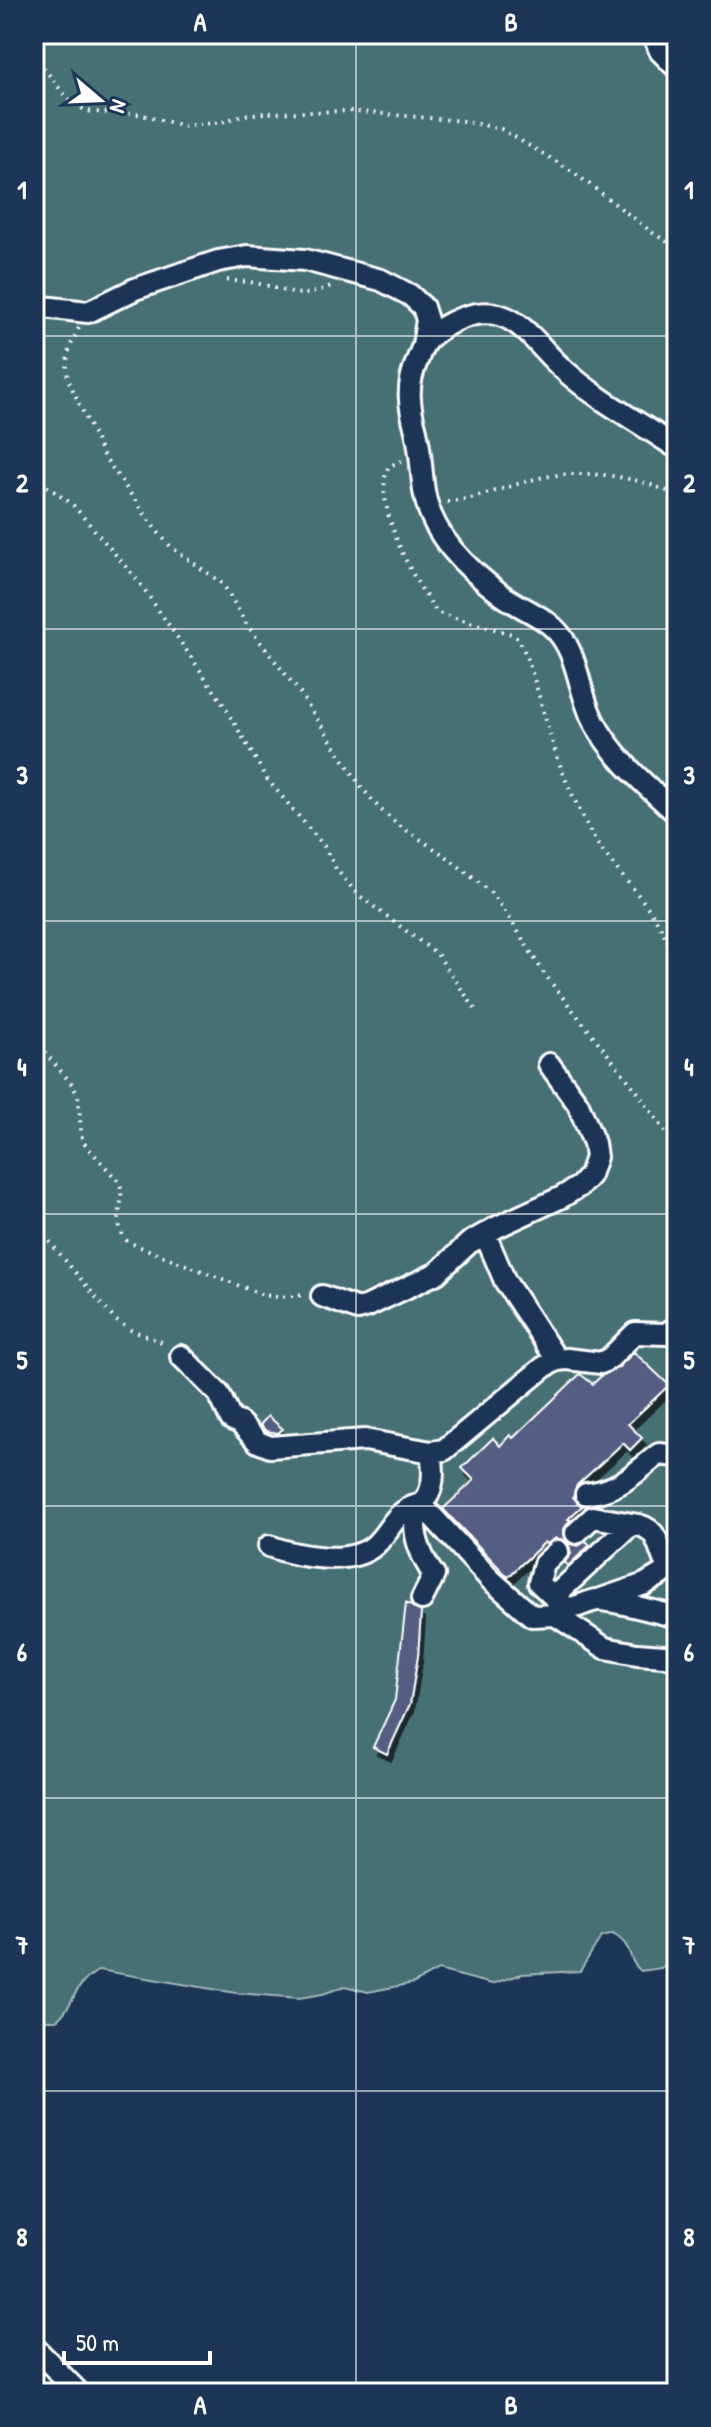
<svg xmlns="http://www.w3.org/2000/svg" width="711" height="2427" viewBox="0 0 711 2427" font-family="'Patrick Hand',sans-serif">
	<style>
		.green { fill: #476f74; stroke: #a3b7ba; stroke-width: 2 }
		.building { fill: #575d83; stroke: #fff; stroke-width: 2; filter: url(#shadow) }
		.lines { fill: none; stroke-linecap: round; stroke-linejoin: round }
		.minor-casing { stroke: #fff; stroke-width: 26 }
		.path { stroke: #fff; stroke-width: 4; stroke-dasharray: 2 6; stroke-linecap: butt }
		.minor { stroke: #1d3557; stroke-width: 20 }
		.grid { fill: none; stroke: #fff; stroke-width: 2; stroke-opacity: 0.55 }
		.neatline { fill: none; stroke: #fff; stroke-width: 3 }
		.grid-label { font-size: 26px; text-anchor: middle; font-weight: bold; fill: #fff }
	</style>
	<defs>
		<filter id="shadow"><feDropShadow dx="4" dy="7" stdDeviation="0" flood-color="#0009"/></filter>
	</defs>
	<rect width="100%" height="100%" fill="#1d3557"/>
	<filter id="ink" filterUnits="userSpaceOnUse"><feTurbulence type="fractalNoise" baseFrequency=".0125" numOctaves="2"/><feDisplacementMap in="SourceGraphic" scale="16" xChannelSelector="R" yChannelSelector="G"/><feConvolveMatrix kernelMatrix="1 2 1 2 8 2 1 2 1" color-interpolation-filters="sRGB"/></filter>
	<g filter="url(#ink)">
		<!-- green -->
		<path class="green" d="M 34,34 L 677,34 L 677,1560 L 664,1584 L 677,1584 L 677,1955 L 661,1968 L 641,1971 C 625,1958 636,1948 613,1934 L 601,1937 L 580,1971 L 522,1974 L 492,1984 L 438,1970 L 414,1983 L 368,1992 L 345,1986 L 323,1994 L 299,1998 L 236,1993 L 99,1970 C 70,1988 77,2002 57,2020 L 34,2020 Z"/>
		<!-- building -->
		<path class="building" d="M 634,1352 L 669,1385 L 628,1424 L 642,1438 L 630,1450 L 623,1443 L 577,1485 L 573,1497 L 582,1506 L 568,1519 L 570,1520 L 564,1529 L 566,1541 L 556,1538 L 547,1544 L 545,1542 L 508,1577 L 443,1509 L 474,1480 L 462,1468 L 493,1438 L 500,1446 L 510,1435 L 513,1438 L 580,1374 L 593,1384 L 601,1376 L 619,1367 Z
			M 268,1416 L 283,1429 L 278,1433 L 266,1431 L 260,1425 Z
			M 586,1541 L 590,1545 L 568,1566 L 565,1562 L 571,1554 L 568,1543 L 578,1546 Z
			M 406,1603 L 421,1612 L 418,1656 L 410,1704 L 387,1754 L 373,1747 L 395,1700 Z"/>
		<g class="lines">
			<defs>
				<path id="minor" d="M 653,34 L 660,51 L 677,68
					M 34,306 L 88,312 L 135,289 L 218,261 L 247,256 L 305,260 L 381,280 L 410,295 L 423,307 L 427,320 L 423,345
					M 677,448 C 639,422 597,400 563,369 C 543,352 525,322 499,315 C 475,308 445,323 428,339 C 422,345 420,353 417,361 C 406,386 409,405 416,431 C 421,451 421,471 424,491 C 431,535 467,569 502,595 C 521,609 546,616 561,636 C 579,661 579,692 593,720 C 612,757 647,786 677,814
					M 485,1234 L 505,1281 L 557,1360
					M 322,1296 L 358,1309 L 368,1306 L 437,1273 L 469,1243 L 497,1227 L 562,1197 L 580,1186 L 590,1175 L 596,1157 L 594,1143 L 578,1104 L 549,1064
					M 181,1356 L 219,1394 L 231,1419 L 240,1423 L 258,1442 L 270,1447 L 365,1440 L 431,1452 L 444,1450 L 544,1367 L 557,1360 L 567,1359 L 601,1363 L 610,1358 L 635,1333 L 666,1334 L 677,1326
					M 586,1494 C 620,1490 633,1474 659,1454 L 677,1456
					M 576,1533 L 593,1517 L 632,1524
					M 269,1546 C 296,1556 350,1567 375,1545 C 393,1528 393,1511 421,1504 L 490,1579 L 532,1616 L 555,1615 L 605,1648 L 637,1654 L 677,1657
					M 677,1571 C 653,1565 669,1527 632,1524 L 562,1589 L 557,1600 C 569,1616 582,1602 597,1600 C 610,1599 661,1613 677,1617
					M 422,1599 L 434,1575 C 423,1560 412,1536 416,1517 C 418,1508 424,1502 428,1495 C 435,1482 433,1466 431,1452
					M 601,1599 L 645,1584 L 670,1569
					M 557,1600 L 539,1583 L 544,1564 L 558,1551
					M 34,2347 L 79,2393"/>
			</defs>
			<!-- minor casing -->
			<use href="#minor" class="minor-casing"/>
			<!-- path -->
			<path class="path" d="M 34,55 L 66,97 L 84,110 L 92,112 L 139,114 L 184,126 L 222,122 L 243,115 L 265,113 L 349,111 L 463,121 L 501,129 L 572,171 L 653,233 L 677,248
				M 227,280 C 238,282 250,281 260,284 C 292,291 297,301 331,286
				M 79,328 C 69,346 65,359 68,379 L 103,455 L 156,530 L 171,547 L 223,584 L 247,625 L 300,693 L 362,788 L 379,808 L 397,824 L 450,859 L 490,892 L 507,914 L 545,975 L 636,1090 L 677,1148
				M 402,461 L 389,466 C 370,501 415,585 438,613 L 512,634 L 519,639 C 537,678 544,721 559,762 C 566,783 577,804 586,824 C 615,881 666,906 677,975
				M 34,477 L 73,505 L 139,582 L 222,702 L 267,779 L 324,846 L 336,869 L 357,894 L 437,954 L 476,1010
				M 447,502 C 476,499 503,488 531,480 C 575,468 637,474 677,496
				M 34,1040 L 72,1084 L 78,1096 L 82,1141 L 120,1183 C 126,1204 110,1223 128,1242 L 263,1295 L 279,1297 L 304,1295
				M 34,1223 L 115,1320 L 131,1330 L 167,1344"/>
			<!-- minor -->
			<use href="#minor" class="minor"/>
		</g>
	</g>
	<!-- grid -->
	<path class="grid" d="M 356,34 L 356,2393M 34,336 L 677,336M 34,629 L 677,629M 34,921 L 677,921M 34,1214 L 677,1214M 34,1506 L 677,1506M 34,1798 L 677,1798M 34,2091 L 677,2091"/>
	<!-- margin -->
	<rect width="711" height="2427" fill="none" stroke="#1d3557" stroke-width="88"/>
	<!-- north arrow -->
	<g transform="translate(100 100) rotate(109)" stroke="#1d3557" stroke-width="6" paint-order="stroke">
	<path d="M0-6L14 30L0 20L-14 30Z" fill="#ffffff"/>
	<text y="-12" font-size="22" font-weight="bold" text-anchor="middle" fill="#ffffff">N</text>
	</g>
	<!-- scale -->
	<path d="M64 2351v12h146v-12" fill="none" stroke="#ffffff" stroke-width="4"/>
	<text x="76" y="2351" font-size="24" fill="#ffffff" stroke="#1d3557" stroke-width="6" paint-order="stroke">50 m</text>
	<rect x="44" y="44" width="623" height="2339" class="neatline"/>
	<g class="grid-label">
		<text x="200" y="31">A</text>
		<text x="511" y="31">B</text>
		<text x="22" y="199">1</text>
		<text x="689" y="199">1</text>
		<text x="22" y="492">2</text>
		<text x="689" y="492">2</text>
		<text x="22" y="784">3</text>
		<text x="689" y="784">3</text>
		<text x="22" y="1076">4</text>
		<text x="689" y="1076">4</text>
		<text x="22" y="1369">5</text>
		<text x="689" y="1369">5</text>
		<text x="22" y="1661">6</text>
		<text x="689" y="1661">6</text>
		<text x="22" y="1954">7</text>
		<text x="689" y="1954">7</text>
		<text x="22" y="2246">8</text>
		<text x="689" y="2246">8</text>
		<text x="200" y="2414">A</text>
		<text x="511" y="2414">B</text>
	</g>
</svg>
